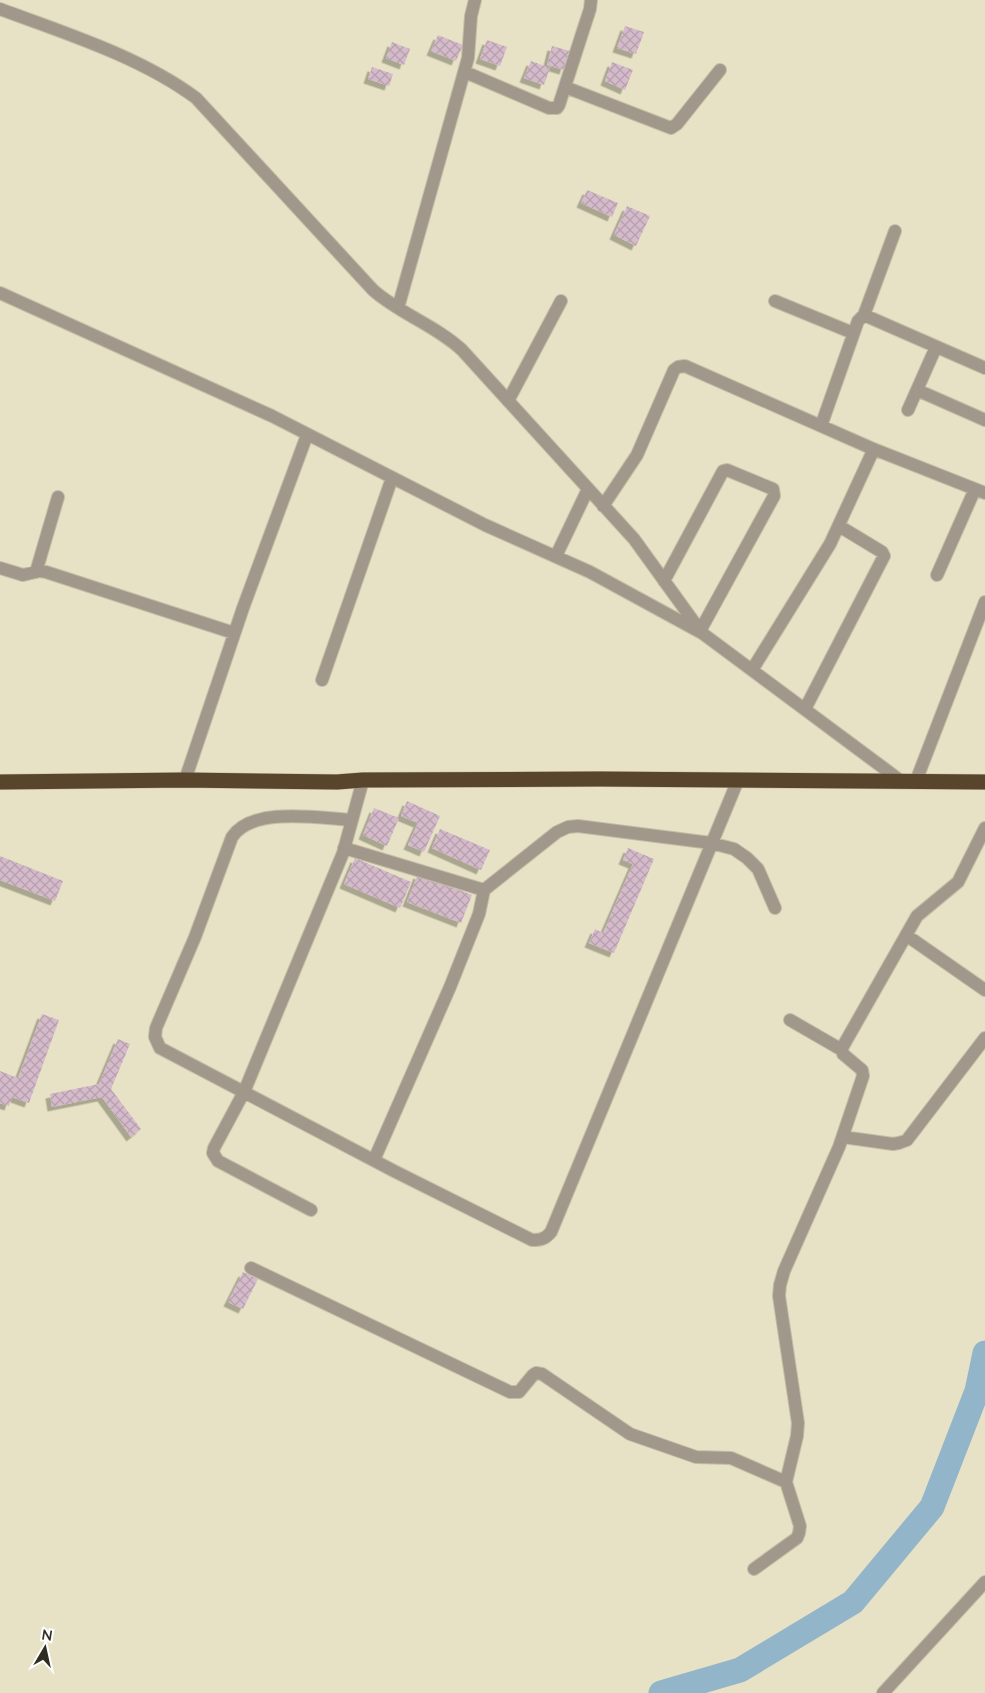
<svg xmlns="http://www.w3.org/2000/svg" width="985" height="1693" viewBox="0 0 985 1693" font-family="Lato,sans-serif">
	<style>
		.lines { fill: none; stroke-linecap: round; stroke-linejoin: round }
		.river { stroke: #93b5c9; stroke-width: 25 }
		.building { fill: url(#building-cross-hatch); filter: url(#shadow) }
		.minor-casing { stroke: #c2bea4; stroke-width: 14 }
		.highway-casing { stroke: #c2bea4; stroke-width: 16 }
		.minor { stroke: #a2978b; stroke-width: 12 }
		.highway { stroke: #59442c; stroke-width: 15 }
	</style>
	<defs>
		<pattern id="building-cross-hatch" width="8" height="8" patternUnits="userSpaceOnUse" patternTransform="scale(1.25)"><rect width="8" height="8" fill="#d5bacb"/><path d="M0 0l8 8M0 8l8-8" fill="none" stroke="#b7a0ae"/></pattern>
		<filter id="shadow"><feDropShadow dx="-4.5" dy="4.5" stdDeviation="0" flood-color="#0004"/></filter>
	</defs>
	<rect width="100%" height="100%" fill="#e7e2c5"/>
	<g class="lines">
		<!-- river -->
		<path class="river" d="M 661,1693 L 740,1670 L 853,1602 L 932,1507 L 977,1391 L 985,1353"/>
	</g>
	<!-- building -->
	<path class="building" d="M 625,26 L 644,32 L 636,54 L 617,48 Z
		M 438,35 L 463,45 L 456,61 L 431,51 Z
		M 487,40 L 507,47 L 500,66 L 480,59 Z
		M 392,42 L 410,49 L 404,65 L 386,58 Z
		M 552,46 L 570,51 L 564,70 L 547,65 Z
		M 531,61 L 550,68 L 544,85 L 524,78 Z
		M 612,62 L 633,70 L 625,90 L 605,81 Z
		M 372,67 L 393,74 L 389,86 L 368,79 Z
		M 587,190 L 618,203 L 612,217 L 581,203 Z
		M 627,206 L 650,216 L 636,246 L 614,235 Z
		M 407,801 L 440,816 L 424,852 L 408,845 L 418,823 L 401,816 Z
		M 374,808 L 399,818 L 387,846 L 363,835 Z
		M 440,829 L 490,850 L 481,870 L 432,848 Z
		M 628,848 L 654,859 L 614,953 L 589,943 L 595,929 L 603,933 L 633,864 L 623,860 Z
		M 0,856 L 63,881 L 55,901 L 0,880 Z
		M 355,858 L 411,882 L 400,908 L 344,884 Z
		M 418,874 L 472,895 L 461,923 L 407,902 Z
		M 42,1014 L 59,1020 L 29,1103 L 12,1097 L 9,1106 L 0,1103 L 0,1071 L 18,1078 Z
		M 118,1039 L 130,1044 L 111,1089 L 141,1129 L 131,1137 L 102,1097 L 52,1107 L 50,1094 L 99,1084 Z
		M 243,1272 L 258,1279 L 243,1309 L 228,1302 Z"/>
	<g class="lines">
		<defs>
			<path id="minor" d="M 0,9 C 65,33 141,57 196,98 L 373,290 C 400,314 435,325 462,350 L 634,539 L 699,629
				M 465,72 L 549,108 L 557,108 L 559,105 L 590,9 L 591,0
				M 565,87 L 671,128 L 677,124 L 720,70
				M 0,293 L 272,416 L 485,525 L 590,572 L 702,633 L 901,781
				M 775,301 L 853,333
				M 398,308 L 468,58 L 471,16 L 475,0
				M 864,315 L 895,231
				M 917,390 L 985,420
				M 508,401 L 561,301
				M 908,410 L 936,347
				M 821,426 L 858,321 L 864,315 L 985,368
				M 871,448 L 985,493
				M 603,506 L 637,455 L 674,370 L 678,367 L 685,366 L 871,448 L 872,453 L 830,544 L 752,670
				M 556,556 L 588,489
				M 0,568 L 23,575 L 40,571 L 46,572 L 234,633
				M 36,572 L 58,497
				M 937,575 L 975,489
				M 664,581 L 723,471 L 727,470 L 773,489 L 774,496 L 700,631
				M 322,680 L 392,478
				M 805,709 L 884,556 L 882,552 L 839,526
				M 185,780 L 243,608 L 307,435
				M 916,781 L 985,602
				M 352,820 C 318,818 253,806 232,837 L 195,937 L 156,1028 L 155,1037 L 160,1048 L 394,1171 L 532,1240 C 541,1240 545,1239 551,1232 L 738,780
				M 344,848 L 484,890 L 479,914 L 450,987 L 374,1160
				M 484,890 L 557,832 L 568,827 L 578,826 L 711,843 L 734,849 L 747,858 L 758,869 L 775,908
				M 906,935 L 985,990
				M 790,1020 L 842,1050
				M 843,1137 L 893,1144 L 899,1143 L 907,1140 L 985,1038
				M 311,1210 L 218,1161 L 213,1153 L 214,1148 L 244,1092 L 343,853 L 363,780
				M 251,1268 L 510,1392 L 519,1392 L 533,1375 L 536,1373 L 542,1374 L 630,1434 L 696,1457 L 731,1458 L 786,1482
				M 754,1569 L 797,1538 L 799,1533 L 800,1526 L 786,1482 L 797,1436 L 798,1423 L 779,1296 L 780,1285 L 784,1271 L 839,1147 L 863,1076 L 862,1070 L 843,1054 L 842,1048 L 917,916 L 958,882 L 985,828
				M 883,1693 L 985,1582"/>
			<path id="highway" d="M 0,782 L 185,780 L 337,782 L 363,780 L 599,779 L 985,782"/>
		</defs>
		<!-- minor casing -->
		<use href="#minor" class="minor-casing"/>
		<!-- highway casing -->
		<use href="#highway" class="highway-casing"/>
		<!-- minor -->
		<use href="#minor" class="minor"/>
		<!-- highway -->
		<use href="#highway" class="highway"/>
	</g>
	<!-- north arrow -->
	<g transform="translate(45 1648) rotate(9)" stroke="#ffffff" stroke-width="4" paint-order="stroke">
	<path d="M0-4L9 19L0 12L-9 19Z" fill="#2f2d22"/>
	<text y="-8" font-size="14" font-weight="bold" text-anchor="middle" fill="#2f2d22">N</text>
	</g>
</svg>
